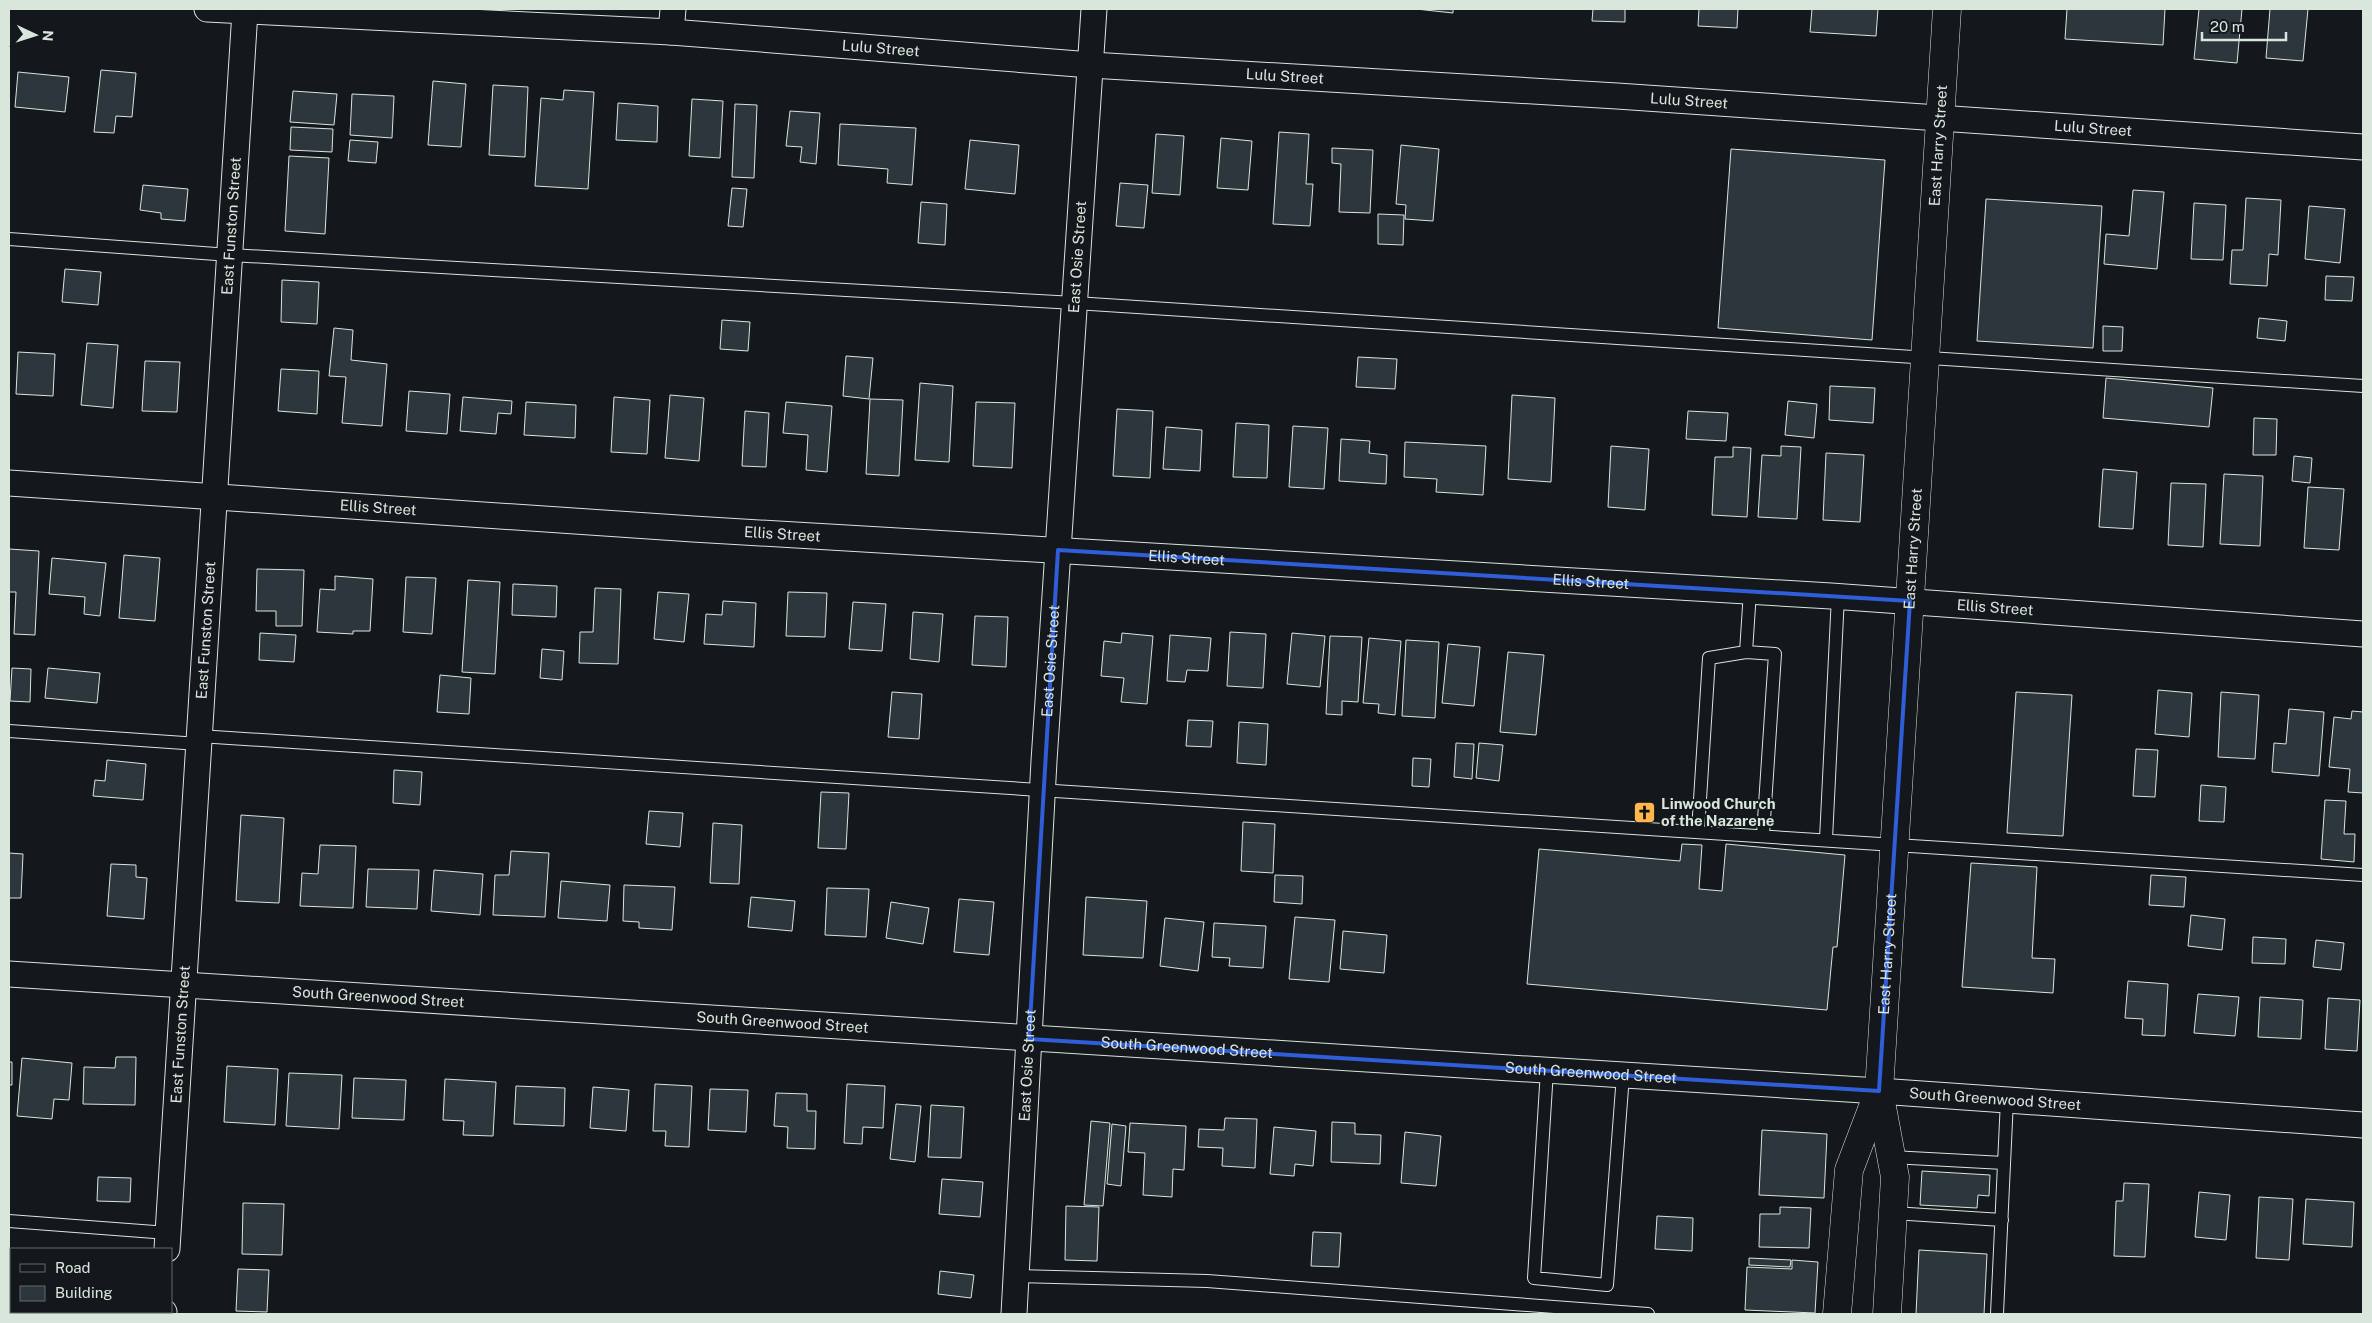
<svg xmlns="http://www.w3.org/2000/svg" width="2372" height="1323" viewBox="0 0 2372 1323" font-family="'Public Sans',sans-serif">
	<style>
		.building { fill: #2c363c; stroke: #d8e6dc }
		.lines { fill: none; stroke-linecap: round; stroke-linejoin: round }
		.service-casing { stroke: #d8e6dc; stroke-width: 14 }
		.minor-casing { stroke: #d8e6dc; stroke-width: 27 }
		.secondary-casing { stroke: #d8e6dc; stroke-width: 29 }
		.service { stroke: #14181c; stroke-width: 12 }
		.minor { stroke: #14181c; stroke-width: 25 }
		.secondary { stroke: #14181c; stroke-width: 28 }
		.marked { fill: none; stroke: #305dd8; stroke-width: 4; stroke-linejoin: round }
		.labels { text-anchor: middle; stroke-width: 4; stroke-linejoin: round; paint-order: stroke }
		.street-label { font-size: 15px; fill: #d8e6dc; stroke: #14181c }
		.poi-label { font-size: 15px; font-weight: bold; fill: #d8e6dc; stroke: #14181c; text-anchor: start }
	</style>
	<rect width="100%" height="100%" fill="#14181c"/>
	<!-- building -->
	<path class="building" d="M 1416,9 L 1453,9 L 1453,13 Z
		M 1593,9 L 1625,9 L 1625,22 L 1592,21 Z
		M 1699,9 L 1738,9 L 1737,28 L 1698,26 Z
		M 1812,9 L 1878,9 L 1876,36 L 1810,32 Z
		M 2067,9 L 2165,9 L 2163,45 L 2065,39 Z
		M 2199,9 L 2242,9 L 2237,63 L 2194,59 Z
		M 2270,9 L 2308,9 L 2303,61 L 2266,58 Z
		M 101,70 L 136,73 L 132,117 L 116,116 L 114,133 L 94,132 Z
		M 18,72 L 69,77 L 65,112 L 15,107 Z
		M 433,81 L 466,84 L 461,147 L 428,145 Z
		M 493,85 L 528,87 L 525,157 L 489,155 Z
		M 564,90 L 594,92 L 588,189 L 535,186 L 541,98 L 563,100 Z
		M 293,91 L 337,94 L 334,125 L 290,122 Z
		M 352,94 L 394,96 L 392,138 L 350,135 Z
		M 692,99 L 723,101 L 720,158 L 689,156 Z
		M 618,103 L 658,106 L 657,142 L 616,140 Z
		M 735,104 L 757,105 L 754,178 L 732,177 Z
		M 790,111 L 820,113 L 816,164 L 800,162 L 802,147 L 786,146 Z
		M 840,124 L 916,128 L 912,185 L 887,183 L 888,169 L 838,165 Z
		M 291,127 L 333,129 L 332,152 L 290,150 Z
		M 1279,132 L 1309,134 L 1306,184 L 1313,184 L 1310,226 L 1273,224 Z
		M 1156,134 L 1184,136 L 1180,195 L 1152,193 Z
		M 1221,138 L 1252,141 L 1248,190 L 1217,188 Z
		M 350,140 L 378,142 L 376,163 L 348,161 Z
		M 970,140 L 1019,145 L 1015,194 L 965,189 Z
		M 1401,145 L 1439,149 L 1433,221 L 1405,219 L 1406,205 L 1396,204 Z
		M 1332,148 L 1373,150 L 1370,213 L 1339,212 L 1341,164 L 1332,163 Z
		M 1731,149 L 1885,160 L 1872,340 L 1718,328 Z
		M 289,156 L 329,158 L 325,234 L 285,231 Z
		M 1120,183 L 1148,185 L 1144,228 L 1116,226 Z
		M 143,185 L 188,189 L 185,221 L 161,219 L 161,213 L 140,210 Z
		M 732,188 L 747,189 L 743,227 L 728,226 Z
		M 2133,190 L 2164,192 L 2157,269 L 2104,264 L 2106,234 L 2129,236 Z
		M 2246,198 L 2281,200 L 2278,255 L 2269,254 L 2267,286 L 2230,284 L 2232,250 L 2243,250 Z
		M 1986,199 L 2102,206 L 2093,348 L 1977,341 Z
		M 921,202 L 947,204 L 945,245 L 918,243 Z
		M 2194,203 L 2226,205 L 2223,260 L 2191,259 Z
		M 2309,206 L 2345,209 L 2340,263 L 2305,259 Z
		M 1378,214 L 1404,215 L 1403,245 L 1378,244 Z
		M 65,269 L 101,272 L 98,305 L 62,302 Z
		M 2326,276 L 2354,277 L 2352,301 L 2325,300 Z
		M 282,280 L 319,282 L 317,324 L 281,322 Z
		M 2259,318 L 2287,321 L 2285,341 L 2257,338 Z
		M 722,320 L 750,322 L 748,351 L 720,349 Z
		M 2103,326 L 2123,327 L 2122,351 L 2103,351 Z
		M 334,328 L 353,330 L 351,360 L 387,364 L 382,426 L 342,423 L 346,377 L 329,376 Z
		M 87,343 L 118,345 L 113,408 L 81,405 Z
		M 18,352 L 55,354 L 53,396 L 16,394 Z
		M 846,356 L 873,358 L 869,399 L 843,396 Z
		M 1358,357 L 1397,359 L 1395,389 L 1356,387 Z
		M 145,361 L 180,362 L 177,412 L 142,411 Z
		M 281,369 L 319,371 L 317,414 L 278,411 Z
		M 2106,378 L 2213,388 L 2209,427 L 2103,418 Z
		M 920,383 L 953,386 L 949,462 L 915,460 Z
		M 1830,386 L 1875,388 L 1873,423 L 1829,420 Z
		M 409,391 L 450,394 L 447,434 L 406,431 Z
		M 670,395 L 704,398 L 699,461 L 665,458 Z
		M 1512,395 L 1555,398 L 1551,482 L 1508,479 Z
		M 463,397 L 512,401 L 511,414 L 498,413 L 496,434 L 460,431 Z
		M 614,397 L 650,400 L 647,454 L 611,452 Z
		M 870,399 L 903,400 L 899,476 L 866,474 Z
		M 1788,401 L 1817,404 L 1814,438 L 1785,435 Z
		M 526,402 L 576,405 L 575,438 L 524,435 Z
		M 786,402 L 832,406 L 827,472 L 806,470 L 808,435 L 783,433 Z
		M 976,402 L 1015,403 L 1012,468 L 973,466 Z
		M 1117,409 L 1153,411 L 1150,478 L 1113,476 Z
		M 745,411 L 769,413 L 766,467 L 742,466 Z
		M 1688,411 L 1728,413 L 1726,441 L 1686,439 Z
		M 2254,418 L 2277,419 L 2276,455 L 2253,455 Z
		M 1236,423 L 1269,425 L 1267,478 L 1233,477 Z
		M 1293,426 L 1328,428 L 1324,489 L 1289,487 Z
		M 1166,427 L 1202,430 L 1200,471 L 1163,469 Z
		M 1341,439 L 1370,441 L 1369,453 L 1387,455 L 1386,484 L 1339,481 Z
		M 1405,442 L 1486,446 L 1483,495 L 1436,492 L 1437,479 L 1404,477 Z
		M 1611,446 L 1649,449 L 1645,510 L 1608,507 Z
		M 1781,446 L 1801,447 L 1797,519 L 1758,517 L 1762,455 L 1781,456 Z
		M 1733,447 L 1751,448 L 1747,517 L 1712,515 L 1715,457 L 1733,457 Z
		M 1826,453 L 1864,455 L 1860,522 L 1823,520 Z
		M 2294,456 L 2312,458 L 2310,483 L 2292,481 Z
		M 2103,469 L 2137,472 L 2133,529 L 2099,527 Z
		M 2224,474 L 2263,476 L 2260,546 L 2220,544 Z
		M 2171,483 L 2206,484 L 2203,547 L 2168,545 Z
		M 2308,487 L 2344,489 L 2339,550 L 2304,548 Z
		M 9,549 L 39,551 L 35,635 L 14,634 L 16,592 L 9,592 Z
		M 124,555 L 160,558 L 155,621 L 119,618 Z
		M 52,558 L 106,563 L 100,616 L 84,614 L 85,597 L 49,594 Z
		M 257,569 L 304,570 L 302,626 L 276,626 L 276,611 L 256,611 Z
		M 335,576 L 373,579 L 370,631 L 353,631 L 353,634 L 317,632 L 320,589 L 335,590 Z
		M 406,577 L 436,578 L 432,634 L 403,632 Z
		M 468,580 L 500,582 L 495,674 L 462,672 Z
		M 513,584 L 557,586 L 556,617 L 512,615 Z
		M 595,588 L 621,589 L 618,664 L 579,663 L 580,632 L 593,632 Z
		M 658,592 L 689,594 L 684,642 L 654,639 Z
		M 788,592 L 827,593 L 825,637 L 786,636 Z
		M 723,601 L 756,603 L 754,647 L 704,644 L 706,614 L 722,615 Z
		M 853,602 L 886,604 L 882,651 L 849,649 Z
		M 913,612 L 943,614 L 939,662 L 910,659 Z
		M 975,616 L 1008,617 L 1006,667 L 972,665 Z
		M 1230,632 L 1266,634 L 1263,688 L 1227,686 Z
		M 260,633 L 296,635 L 294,662 L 259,660 Z
		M 1122,633 L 1153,636 L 1147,704 L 1121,702 L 1124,678 L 1101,676 L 1104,641 L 1121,643 Z
		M 1292,633 L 1325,636 L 1320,687 L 1287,684 Z
		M 1170,635 L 1211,638 L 1208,671 L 1187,670 L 1185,682 L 1167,681 Z
		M 1330,636 L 1362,637 L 1358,702 L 1342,701 L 1342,715 L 1326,714 Z
		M 1369,638 L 1401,641 L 1395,715 L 1378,713 L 1379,704 L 1363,703 Z
		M 1406,640 L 1439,642 L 1435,718 L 1402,716 Z
		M 1448,644 L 1480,647 L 1474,706 L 1442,703 Z
		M 542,649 L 564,651 L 562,680 L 540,678 Z
		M 1508,652 L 1544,655 L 1536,735 L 1500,732 Z
		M 12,668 L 31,669 L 30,702 L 10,701 Z
		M 48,668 L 100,673 L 97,703 L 45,698 Z
		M 440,675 L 471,678 L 469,714 L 437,712 Z
		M 2158,690 L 2192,693 L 2189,737 L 2155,734 Z
		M 892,692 L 922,694 L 919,739 L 888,737 Z
		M 2016,692 L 2072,695 L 2063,836 L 2007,833 Z
		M 2221,692 L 2259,695 L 2255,759 L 2218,757 Z
		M 2289,709 L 2324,712 L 2319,776 L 2272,772 L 2274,743 L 2286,744 Z
		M 2352,711 L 2363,712 L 2363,793 L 2348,792 L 2350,769 L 2329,767 L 2334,717 L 2351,719 Z
		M 1188,720 L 1213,721 L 1211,747 L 1186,746 Z
		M 1239,722 L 1268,724 L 1266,765 L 1237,763 Z
		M 1456,743 L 1474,744 L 1472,779 L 1454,777 Z
		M 1479,743 L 1503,745 L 1499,781 L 1476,778 Z
		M 2136,749 L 2158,750 L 2155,797 L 2133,796 Z
		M 1413,758 L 1431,759 L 1429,787 L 1412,786 Z
		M 107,760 L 146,764 L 143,800 L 93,796 L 95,780 L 105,781 Z
		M 394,770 L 422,772 L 420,805 L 393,803 Z
		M 2201,785 L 2226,787 L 2224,822 L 2199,821 Z
		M 821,792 L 849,793 L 846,849 L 818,848 Z
		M 2325,800 L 2346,801 L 2344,834 L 2355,834 L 2354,862 L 2321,859 Z
		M 649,811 L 683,813 L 680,847 L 646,844 Z
		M 241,815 L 284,818 L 279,903 L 236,901 Z
		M 1243,822 L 1275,824 L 1273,873 L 1241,871 Z
		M 713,823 L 742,825 L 739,884 L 710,883 Z
		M 1682,844 L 1702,845 L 1699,889 L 1722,891 L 1726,844 L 1845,855 L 1837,947 L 1833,947 L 1827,1010 L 1527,984 L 1539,849 L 1680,861 Z
		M 320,845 L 356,846 L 353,908 L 300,906 L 302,873 L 318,874 Z
		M 511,851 L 549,853 L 545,917 L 493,915 L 495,875 L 509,875 Z
		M 9,853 L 23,854 L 21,898 L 9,898 Z
		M 1971,863 L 2037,867 L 2032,958 L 2055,959 L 2053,993 L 1962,987 Z
		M 111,864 L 136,865 L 136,877 L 147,878 L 144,919 L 107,916 Z
		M 368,869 L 419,870 L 417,909 L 366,907 Z
		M 434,870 L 483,874 L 480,915 L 431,911 Z
		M 1275,875 L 1303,876 L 1302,904 L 1274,902 Z
		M 2151,875 L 2186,877 L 2184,907 L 2149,905 Z
		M 561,881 L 610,885 L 607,921 L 558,918 Z
		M 624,885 L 675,887 L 672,930 L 639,928 L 639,922 L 623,921 Z
		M 827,888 L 869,889 L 866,937 L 825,935 Z
		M 751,897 L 795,901 L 792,931 L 748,927 Z
		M 1086,897 L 1147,901 L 1143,958 L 1083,955 Z
		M 959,899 L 994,902 L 989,955 L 954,952 Z
		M 891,902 L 929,908 L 923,944 L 886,938 Z
		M 2191,915 L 2225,919 L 2222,950 L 2188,946 Z
		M 1295,917 L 1335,920 L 1329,982 L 1289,979 Z
		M 1165,918 L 1204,922 L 1198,971 L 1160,966 Z
		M 1214,923 L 1266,926 L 1263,968 L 1229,966 L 1230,958 L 1212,957 Z
		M 1343,931 L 1387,935 L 1384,973 L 1340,969 Z
		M 2253,937 L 2286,939 L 2285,964 L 2252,963 Z
		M 2316,940 L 2344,943 L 2341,970 L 2313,967 Z
		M 2128,981 L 2168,984 L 2165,1036 L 2142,1035 L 2143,1019 L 2125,1018 Z
		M 2198,994 L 2239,997 L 2235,1036 L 2194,1033 Z
		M 2260,997 L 2303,1000 L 2301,1039 L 2258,1037 Z
		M 2328,998 L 2360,1000 L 2357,1051 L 2325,1049 Z
		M 116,1057 L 136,1057 L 135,1105 L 83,1104 L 84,1067 L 115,1068 Z
		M 22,1058 L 72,1063 L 69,1100 L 54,1099 L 52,1119 L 17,1116 Z
		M 9,1062 L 12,1062 L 12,1085 L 9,1085 Z
		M 227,1066 L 278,1069 L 275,1125 L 224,1122 Z
		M 289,1073 L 342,1075 L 339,1129 L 286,1126 Z
		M 354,1078 L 406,1080 L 404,1120 L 352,1118 Z
		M 445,1079 L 496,1082 L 493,1136 L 463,1135 L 464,1121 L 443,1120 Z
		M 655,1084 L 692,1086 L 689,1147 L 665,1146 L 666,1131 L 653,1131 Z
		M 847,1084 L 885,1086 L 883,1128 L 863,1127 L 862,1144 L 844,1143 Z
		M 516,1086 L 565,1088 L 564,1126 L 514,1124 Z
		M 593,1087 L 629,1090 L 626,1131 L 590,1128 Z
		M 710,1089 L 748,1090 L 746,1132 L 708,1130 Z
		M 776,1093 L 807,1094 L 807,1111 L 816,1111 L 815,1149 L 787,1148 L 788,1127 L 774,1126 Z
		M 896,1104 L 921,1106 L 915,1162 L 890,1159 Z
		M 931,1105 L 964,1107 L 961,1158 L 928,1157 Z
		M 1225,1118 L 1257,1119 L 1255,1168 L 1222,1166 L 1223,1148 L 1198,1147 L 1199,1129 L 1224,1130 Z
		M 1091,1121 L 1110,1123 L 1103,1206 L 1084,1205 Z
		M 1332,1122 L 1355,1123 L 1355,1134 L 1381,1135 L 1380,1164 L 1331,1162 Z
		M 1130,1123 L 1186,1126 L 1184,1170 L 1173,1169 L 1172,1197 L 1143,1195 L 1145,1153 L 1128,1152 Z
		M 1112,1124 L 1126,1126 L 1121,1186 L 1107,1184 Z
		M 1274,1127 L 1316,1131 L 1313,1166 L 1295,1164 L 1294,1176 L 1270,1174 Z
		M 1762,1130 L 1827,1134 L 1824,1198 L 1759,1195 Z
		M 1405,1132 L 1441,1136 L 1436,1186 L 1401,1183 Z
		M 1922,1171 L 1990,1175 L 1989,1196 L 1978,1195 L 1977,1208 L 1920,1205 Z
		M 98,1177 L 131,1178 L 130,1202 L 97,1201 Z
		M 942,1179 L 983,1182 L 980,1217 L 939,1214 Z
		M 2124,1183 L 2149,1184 L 2145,1257 L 2114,1256 L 2116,1201 L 2123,1201 Z
		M 2199,1192 L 2230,1195 L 2226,1240 L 2195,1237 Z
		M 2259,1197 L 2293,1199 L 2289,1260 L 2256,1258 Z
		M 2306,1199 L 2354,1202 L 2352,1247 L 2303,1244 Z
		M 243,1203 L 284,1204 L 282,1255 L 242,1254 Z
		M 1066,1206 L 1099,1207 L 1097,1261 L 1065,1260 Z
		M 1780,1207 L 1811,1208 L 1809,1248 L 1759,1247 L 1760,1214 L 1780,1214 Z
		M 1657,1216 L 1693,1218 L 1692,1251 L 1655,1249 Z
		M 1313,1232 L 1341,1233 L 1339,1267 L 1311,1266 Z
		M 1919,1250 L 1987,1254 L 1984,1314 L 1916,1314 Z
		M 1749,1258 L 1791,1260 L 1790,1267 L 1749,1265 Z
		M 1792,1260 L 1818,1262 L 1815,1313 L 1745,1310 L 1747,1267 L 1792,1269 Z
		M 238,1269 L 269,1270 L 267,1312 L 236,1311 Z
		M 940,1271 L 974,1275 L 971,1298 L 938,1294 Z"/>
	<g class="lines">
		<defs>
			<path id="service" d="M 9,239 L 230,255 L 1075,303 L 2363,386
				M 1746,652 L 1775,654 L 1763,835
				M 9,731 L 199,744
				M 199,736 L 2363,875
				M 1698,831 L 1709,658 L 1746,652 L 1750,591
				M 1826,839 L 1838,596
				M 1547,1070 L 1534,1278 L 1607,1285 L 1623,1075
				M 1891,1157 L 2004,1163
				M 1893,1213 L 2002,1220
				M 9,1221 L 168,1233
				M 1017,1276 L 1207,1281 L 1648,1314
				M 1997,1314 L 2007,1100"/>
			<g id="minor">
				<path id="s1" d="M 207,9 L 671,32 L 1091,65 L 1617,96 L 2363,147"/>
				<path d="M 671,32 L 673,9"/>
				<path id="s2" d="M 9,483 L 693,529 L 1831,596 L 2363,634"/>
				<path id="s3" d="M 9,974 L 1879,1091 L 2363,1125"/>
				<path id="s4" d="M 167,1249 L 245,11"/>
				<path d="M 163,1314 L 164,1312"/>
				<path id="s5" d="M 1014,1314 L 1044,761 L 1094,9"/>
			</g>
			<g id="secondary">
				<path d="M 1837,1314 L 1849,1170 L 1879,1091"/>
				<path id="s6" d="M 1887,1314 L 1895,1177 L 1879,1091 L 1947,9"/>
			</g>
		</defs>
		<!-- service casing -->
		<use href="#service" class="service-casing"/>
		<!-- minor casing -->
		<use href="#minor" class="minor-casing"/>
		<!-- secondary casing -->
		<use href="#secondary" class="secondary-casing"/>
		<!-- service -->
		<use href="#service" class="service"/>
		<!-- minor -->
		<use href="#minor" class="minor"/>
		<!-- secondary -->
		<use href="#secondary" class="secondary"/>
	</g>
	<!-- marked area -->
	<path class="marked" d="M 1058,550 L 1910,601 L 1879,1091 L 1029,1039 Z"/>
	<!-- icons -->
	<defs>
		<symbol id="church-square" viewBox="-11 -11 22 22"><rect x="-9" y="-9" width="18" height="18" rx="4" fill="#ffb74d" stroke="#14181c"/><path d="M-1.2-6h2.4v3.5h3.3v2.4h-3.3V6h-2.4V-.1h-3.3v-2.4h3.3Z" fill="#111"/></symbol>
	</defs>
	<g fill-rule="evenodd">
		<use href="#church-square" x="1632" y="800" width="25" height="25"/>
	</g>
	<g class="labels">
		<!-- street labels -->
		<g class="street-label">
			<text dy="5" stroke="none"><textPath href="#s1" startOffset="675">Lulu Street</textPath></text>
			<text dy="5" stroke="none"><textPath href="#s1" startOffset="1080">Lulu Street</textPath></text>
			<text dy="5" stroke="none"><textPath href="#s1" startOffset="1485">Lulu Street</textPath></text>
			<text dy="5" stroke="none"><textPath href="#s1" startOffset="1890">Lulu Street</textPath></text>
			<text dy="5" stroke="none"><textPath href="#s6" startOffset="1172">East Harry Street</textPath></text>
			<text dy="5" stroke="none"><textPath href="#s4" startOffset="1025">East Funston Street</textPath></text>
			<text dy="5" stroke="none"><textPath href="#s5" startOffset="1059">East Osie Street</textPath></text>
			<text dy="5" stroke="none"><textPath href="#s2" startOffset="370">Ellis Street</textPath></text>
			<text dy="5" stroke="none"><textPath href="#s2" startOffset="775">Ellis Street</textPath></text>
			<text dy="5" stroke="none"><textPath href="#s6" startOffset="768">East Harry Street</textPath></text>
			<text dy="5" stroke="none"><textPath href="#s2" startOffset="1180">Ellis Street</textPath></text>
			<text dy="5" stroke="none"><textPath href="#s2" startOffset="1585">Ellis Street</textPath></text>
			<text dy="5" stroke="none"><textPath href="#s2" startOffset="1990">Ellis Street</textPath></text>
			<text dy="5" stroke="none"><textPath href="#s4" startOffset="620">East Funston Street</textPath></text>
			<text dy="5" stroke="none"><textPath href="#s5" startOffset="654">East Osie Street</textPath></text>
			<text dy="5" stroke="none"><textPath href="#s6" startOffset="362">East Harry Street</textPath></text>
			<text dy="5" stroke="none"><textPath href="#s3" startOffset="370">South Greenwood Street</textPath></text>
			<text dy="5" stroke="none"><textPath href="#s3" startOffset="775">South Greenwood Street</textPath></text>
			<text dy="5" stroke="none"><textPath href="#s4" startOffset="215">East Funston Street</textPath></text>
			<text dy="5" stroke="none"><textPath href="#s3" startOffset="1180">South Greenwood Street</textPath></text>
			<text dy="5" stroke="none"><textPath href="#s5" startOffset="249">East Osie Street</textPath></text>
			<text dy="5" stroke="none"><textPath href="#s3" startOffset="1585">South Greenwood Street</textPath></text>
			<text dy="5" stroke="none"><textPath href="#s3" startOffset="1990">South Greenwood Street</textPath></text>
		</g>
		<!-- poi labels -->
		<g class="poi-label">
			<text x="1661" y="809">Linwood Church<tspan x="1661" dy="17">of the Nazarene</tspan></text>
		</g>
	</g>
	<!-- border -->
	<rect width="2372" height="1323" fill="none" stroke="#d8e6dc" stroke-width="20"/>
	<!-- legend -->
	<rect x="10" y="1248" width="162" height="65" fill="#14181c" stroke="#626a69"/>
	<rect x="20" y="1264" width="25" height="8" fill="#14181c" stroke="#626a69"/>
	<text x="55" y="1273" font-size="15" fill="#d8e6dc">Road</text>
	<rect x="20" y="1286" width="25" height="15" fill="#2c363c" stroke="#626a69"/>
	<text x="55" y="1298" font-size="15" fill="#d8e6dc">Building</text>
	<!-- north arrow -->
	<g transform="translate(35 35) rotate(94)" stroke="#14181c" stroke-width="4" paint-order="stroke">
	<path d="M0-4L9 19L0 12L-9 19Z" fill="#d8e6dc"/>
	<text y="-8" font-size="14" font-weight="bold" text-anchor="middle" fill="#d8e6dc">N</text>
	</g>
	<!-- scale -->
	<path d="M2202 32v8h84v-8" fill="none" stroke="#d8e6dc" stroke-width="2.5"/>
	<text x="2210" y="32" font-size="15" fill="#d8e6dc" stroke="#14181c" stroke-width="4" paint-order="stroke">20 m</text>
</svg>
